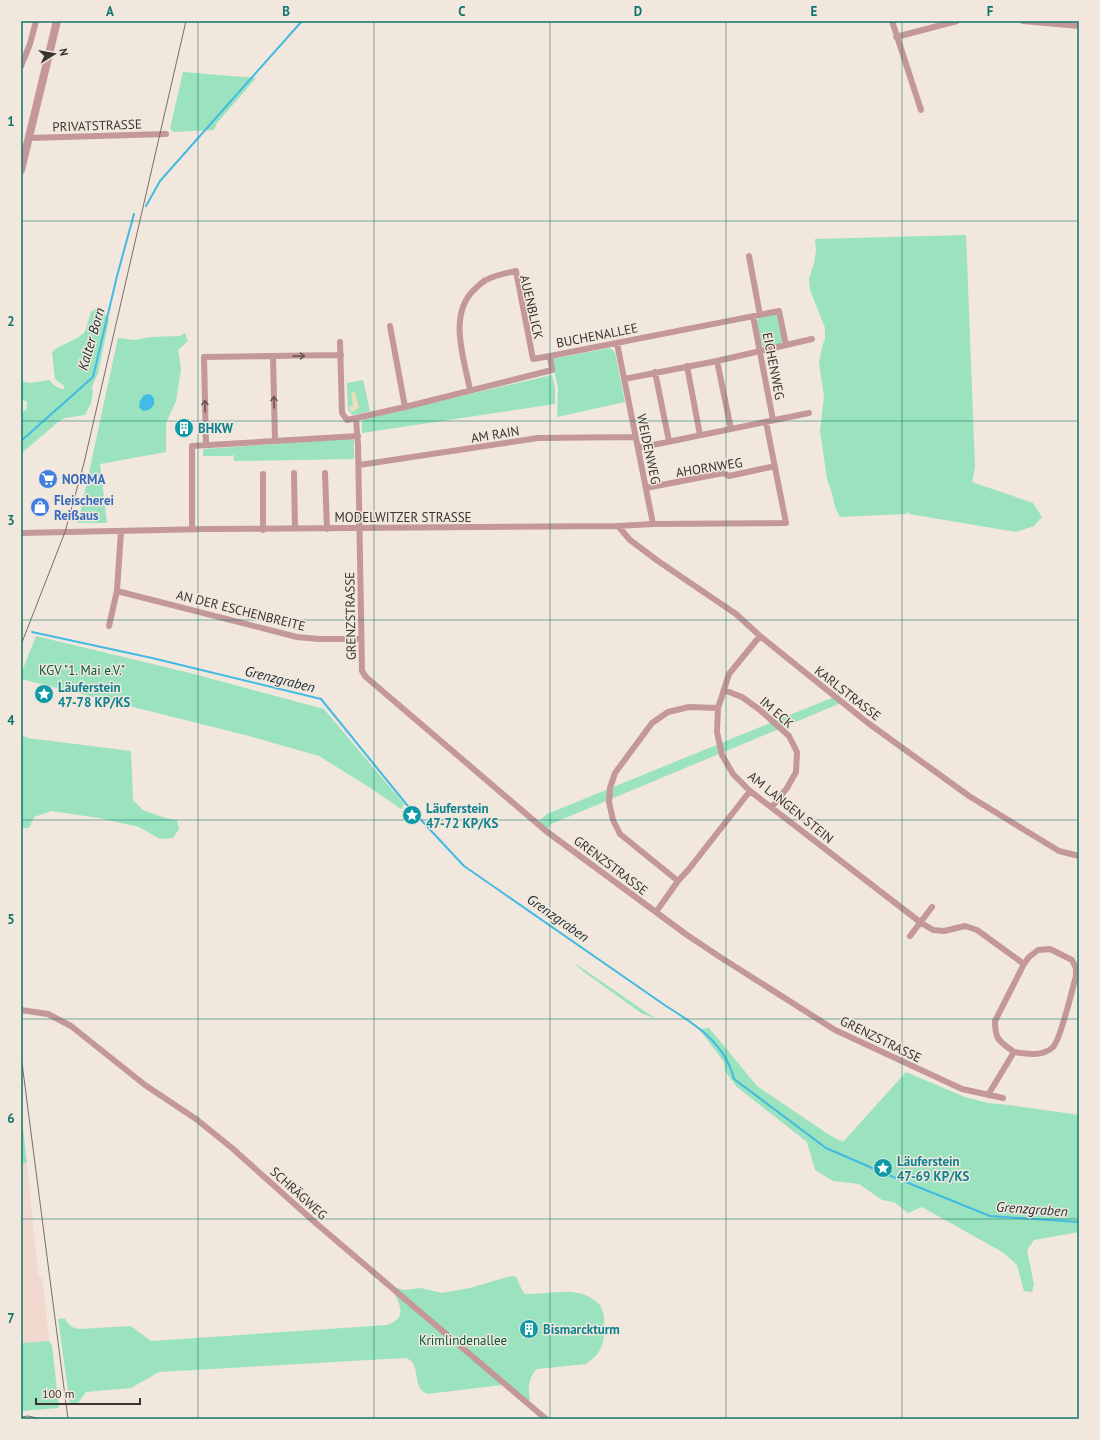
<svg xmlns="http://www.w3.org/2000/svg" width="1100" height="1440" viewBox="0 0 1100 1440" font-family="'PT Sans',sans-serif">
	<style>
		.commercial { fill: #f2d9d0 }
		.green { fill: #9ae3be; fill-rule: evenodd }
		.sand { fill: #e9dfba }
		.water { fill: #42bae3 }
		.lines { fill: none; stroke-linecap: round; stroke-linejoin: round }
		.stream { stroke: #42bae3; stroke-width: 2 }
		.minor { stroke: #c49798; stroke-width: 6 }
		.tertiary { stroke: #c49798; stroke-width: 8 }
		.tram { stroke: #766f69; stroke-width: 1 }
		.oneway { stroke: #6a5754 }
		.grid { fill: none; stroke: #0f766e; stroke-width: 1; stroke-opacity: 0.55 }
		.labels { text-anchor: middle; stroke-width: 3; stroke-linejoin: round; paint-order: stroke }
		.street-label { font-size: 13px; fill: #393430; stroke: #f1e7dc }
		.culture-label { font-size: 13px; font-weight: bold; fill: #0d838f; stroke: #f1e7dc; text-anchor: start }
		.shop-label { font-size: 13px; font-weight: bold; fill: #366cbe; stroke: #f1e7dc; text-anchor: start }
		.park-label { font-size: 13px; fill: #02593a; stroke: #f1e7dc }
		.water-label { font-size: 14px; font-style: italic; fill: #182c34; stroke: #f1e7dc }
		.neatline { fill: none; stroke: #0f766e; stroke-width: 1.5 }
		.grid-label { font-size: 13px; text-anchor: middle; font-weight: bold; fill: #0f766e }
	</style>
	<rect width="100%" height="100%" fill="#f1e7dc"/>
	<!-- commercial -->
	<path class="commercial" d="M 21,1163 L 27,1163 L 38,1273 L 43,1281 L 49,1341 L 21,1343 Z"/>
	<!-- green -->
	<path class="green" d="M 183,72 L 256,78 L 217,123 L 214,130 L 174,132 L 170,129 Z
		M 966,235 L 975,467 L 972,482 L 1033,503 L 1042,517 L 1034,526 L 1016,532 L 909,514 L 909,512 L 905,514 L 840,517 L 835,507 L 832,493 L 827,479 L 820,431 L 824,397 L 819,362 L 823,344 L 825,339 L 825,328 L 810,290 L 809,279 L 814,263 L 816,251 L 815,239 Z
		M 97,308 L 103,310 L 109,320 L 98,373 L 92,387 L 93,392 L 91,403 L 85,415 L 65,418 L 58,422 L 23,452 L 21,458 L 21,414 L 27,408 L 27,402 L 21,399 L 21,381 L 30,383 L 49,380 C 53,384 57,389 64,389 L 64,386 L 55,379 L 52,352 C 60,344 79,340 85,331 C 88,325 89,317 91,312 Z
		M 775,314 L 778,317 L 783,340 L 780,344 L 765,347 L 761,345 L 757,322 L 759,317 Z
		M 185,333 L 188,341 L 178,350 L 181,369 L 176,401 L 166,423 L 166,452 L 100,464 L 107,523 L 78,523 L 118,338 L 134,340 L 151,337 L 180,336 Z
		M 610,348 L 615,352 L 625,402 L 557,417 L 558,387 L 551,359 Z
		M 552,375 L 555,387 L 555,404 L 362,433 L 362,422 L 364,419 Z
		M 363,380 L 370,411 L 353,415 L 348,410 L 347,383 Z
		M 350,439 L 354,440 L 354,459 L 234,461 L 233,454 L 232,456 L 203,456 L 203,449 Z
		M 36,636 L 190,673 L 324,709 L 404,804 L 401,809 L 372,789 L 319,756 L 245,735 L 21,679 L 21,674 Z
		M 834,697 L 841,703 L 551,824 L 546,831 L 537,823 L 547,814 Z
		M 21,735 L 28,738 L 131,751 L 133,800 L 143,810 L 165,818 L 177,820 L 179,829 L 173,838 L 160,839 L 139,827 L 99,818 L 51,811 L 34,817 L 29,828 L 21,828 Z
		M 573,962 L 656,1019 L 641,1013 L 584,972 Z
		M 709,1028 L 757,1086 L 828,1134 L 843,1142 L 906,1072 L 965,1097 L 988,1103 L 1009,1105 L 1079,1115 L 1079,1232 L 1034,1240 L 1027,1250 L 1034,1284 L 1032,1292 L 1024,1291 L 1017,1265 L 1004,1253 L 922,1207 L 908,1213 L 894,1202 L 882,1200 L 859,1184 L 833,1181 L 815,1170 L 807,1142 L 737,1087 L 725,1071 L 724,1062 L 699,1029 Z
		M 21,1111 L 27,1163 L 21,1163 Z
		M 511,1276 L 516,1277 L 522,1290 L 525,1294 C 548,1295 574,1285 594,1300 C 598,1303 601,1305 602,1310 C 605,1316 604,1325 604,1331 C 605,1346 598,1356 586,1364 L 537,1369 C 528,1378 528,1388 530,1400 L 523,1402 L 502,1385 L 427,1394 C 410,1386 423,1362 405,1358 L 159,1372 L 131,1388 L 86,1392 L 78,1403 L 70,1405 L 58,1319 L 65,1318 C 68,1325 72,1328 79,1329 L 131,1326 L 151,1341 L 387,1325 C 407,1319 401,1304 392,1290 L 397,1288 L 405,1290 L 421,1288 L 442,1293 L 470,1288 ZM 534,1326 L 535,1337 L 523,1338 L 523,1326 Z
		M 49,1341 L 52,1345 L 59,1408 L 21,1411 L 21,1343 Z"/>
	<!-- sand -->
	<path class="sand" d="M 355,392 L 359,408 L 352,412 L 349,409 L 350,406 L 353,406 L 351,393 Z"/>
	<!-- water -->
	<path class="water" d="M 150,394 L 154,398 L 154,405 L 149,410 L 143,411 L 139,407 L 140,401 L 144,395 Z"/>
	<g class="lines">
		<!-- stream -->
		<path class="stream" d="M 146,206 L 160,181 L 302,21
			M 21,441 L 93,377 L 117,276 L 134,214
			M 32,632 L 152,658 L 321,699 L 407,805 L 464,866 L 666,1006 C 695,1024 725,1043 734,1079 L 826,1148 L 886,1174 L 990,1216 L 1079,1222"/>
		<!-- minor -->
		<path class="minor" d="M 892,21 L 921,110
			M 1023,21 L 1079,26
			M 896,37 L 957,21
			M 21,66 L 30,44 L 36,21
			M 29,138 L 166,134
			M 749,256 L 760,315
			M 753,316 L 773,420
			M 390,326 L 405,407
			M 340,342 L 342,413 L 347,420 L 405,407 L 552,370 L 550,356 L 779,311 L 786,345
			M 617,343 L 653,524
			M 273,356 L 275,441
			M 717,361 L 731,429
			M 687,366 L 700,435
			M 655,372 L 669,441
			M 624,379 L 717,361 L 812,339
			M 470,390 C 464,358 447,313 476,288 C 479,285 482,282 486,280 C 495,275 506,273 516,271 L 533,359 L 550,356
			M 356,419 L 358,445 L 362,671 L 366,677 L 546,831 L 687,935 L 720,957 L 835,1030 L 962,1089 L 1003,1098
			M 206,445 L 204,357 L 341,355
			M 638,448 L 809,413
			M 359,465 L 538,438 L 635,437
			M 294,473 L 295,529
			M 325,473 L 327,529
			M 646,488 L 723,473 L 729,476 L 775,466
			M 618,526 L 630,540 L 658,561 L 736,614 L 760,636 L 868,723 L 969,796 L 1059,851 L 1079,856
			M 192,530 L 192,446 L 358,436
			M 263,530 L 263,474
			M 21,533 L 207,529 L 618,526 L 653,524 L 786,523 L 766,422
			M 117,591 L 297,637 L 319,639 L 361,639
			M 109,626 L 117,591 L 121,531
			M 760,636 L 729,674 L 718,708 L 717,732 L 722,755 L 733,774 L 750,791 L 920,922 L 933,930 L 944,931 L 965,926 L 977,930 L 1024,964
			M 724,690 L 742,697 L 760,710 L 789,736 L 797,752 L 796,772 L 787,788 L 772,807
			M 678,881 L 620,834 L 613,820 L 609,802 L 610,788 L 615,773 L 652,723 L 668,712 L 689,707 L 718,708
			M 656,912 L 678,881 L 689,869 L 750,791
			M 910,936 L 932,907
			M 21,1010 L 48,1014 L 71,1026 L 145,1085 L 196,1119 L 232,1148 L 318,1225 L 546,1419
			M 988,1095 L 1014,1052 C 1026,1054 1043,1057 1053,1047 C 1061,1039 1072,990 1076,976 L 1076,968 L 1072,960 L 1050,949 L 1038,950 L 1029,957 L 1024,964 L 995,1021 C 995,1040 999,1041 1014,1052"/>
		<!-- tertiary -->
		<path class="tertiary" d="M 21,170 L 57,21"/>
		<!-- tram -->
		<path class="tram" d="M 21,645 L 65,532 L 84,463 L 186,21
			M 21,1055 L 68,1419
			M 21,1417 L 28,1416 L 41,1419"/>
	</g>
	<!-- one-way arrows -->
	<defs><path id="oneway-shaft" d="M-6 0H5M1.5-3L5.5 0L1.5 3" fill="none" stroke-width="1.6" stroke-linecap="round" stroke-linejoin="round"/></defs>
	<g class="oneway">
		<use href="#oneway-shaft" transform="translate(299 356) rotate(-1)"/>
		<use href="#oneway-shaft" transform="translate(274 402) rotate(-92)"/>
		<use href="#oneway-shaft" transform="translate(205 406) rotate(-91)"/>
	</g>
	<!-- grid -->
	<path class="grid" d="M 198,21 L 198,1419M 374,21 L 374,1419M 550,21 L 550,1419M 726,21 L 726,1419M 902,21 L 902,1419M 21,221 L 1079,221M 21,421 L 1079,421M 21,620 L 1079,620M 21,820 L 1079,820M 21,1019 L 1079,1019M 21,1219 L 1079,1219"/>
	<!-- icons -->
	<defs>
		<symbol id="building-disc" viewBox="-11 -11 22 22"><circle r="9.5" fill="#0f9aa8" stroke="#f1e7dc"/><path d="M-4-6H4V6H1V3H-1V6H-4ZM-2.5-4.3h1.7v1.8h-1.7ZM.8-4.3h1.7v1.8H.8ZM-2.5-1h1.7V.8h-1.7ZM.8-1h1.7V.8H.8Z" fill="#fff"/></symbol>
		<symbol id="supermarket-disc" viewBox="-11 -11 22 22"><circle r="9.5" fill="#3f7fe0" stroke="#f1e7dc"/><path d="M-6-5.5h2.5l.6 2H6L4.5 2H-2.5L-4.4-4H-6ZM-1.5 3.2a1.3 1.3 0 1 0 .1 0ZM3 3.2a1.3 1.3 0 1 0 .1 0Z" fill="#fff"/></symbol>
		<symbol id="shop-disc" viewBox="-11 -11 22 22"><circle r="9.5" fill="#3f7fe0" stroke="#f1e7dc"/><path d="M-5-2.5h2.3a2.7 3.5 0 0 1 5.4 0H5L5.5 6h-11ZM-1.5-2.5h3a1.5 2.3 0 0 0-3 0Z" fill="#fff"/></symbol>
		<symbol id="sight-disc" viewBox="-11 -11 22 22"><circle r="9.5" fill="#0f9aa8" stroke="#f1e7dc"/><path d="M0-6L1.8-2.2L6-1.7L2.9 1.2L3.7 5.4L0 3.3L-3.7 5.4L-2.9 1.2L-6-1.7L-1.8-2.2Z" fill="#fff"/></symbol>
	</defs>
	<g fill-rule="evenodd">
		<use href="#building-disc" x="173" y="417" width="22" height="22"/>
		<use href="#supermarket-disc" x="37" y="468" width="22" height="22"/>
		<use href="#shop-disc" x="29" y="496" width="22" height="22"/>
		<use href="#sight-disc" x="33" y="683" width="22" height="22"/>
		<use href="#sight-disc" x="401" y="804" width="22" height="22"/>
		<use href="#sight-disc" x="872" y="1157" width="22" height="22"/>
		<use href="#building-disc" x="518" y="1318" width="22" height="22"/>
	</g>
	<g class="labels">
		<!-- street labels -->
		<g class="street-label">
			<text transform="translate(97 125) rotate(-2)" y="5">PRIVATSTRASSE</text>
			<text transform="translate(532 307) rotate(77)" y="5">AUENBLICK</text>
			<text transform="translate(597 335) rotate(-11)" y="5">BUCHENALLEE</text>
			<text transform="translate(774 366) rotate(79)" y="5">EICHENWEG</text>
			<text transform="translate(495 434) rotate(-9)" y="5">AM RAIN</text>
			<text transform="translate(649 449) rotate(78)" y="5">WEIDENWEG</text>
			<text transform="translate(709 467) rotate(-9)" y="5">AHORNWEG</text>
			<text x="403" y="522">MODELWITZER STRASSE</text>
			<text transform="translate(241 610) rotate(14)" y="5">AN DER ESCHENBREITE</text>
			<text transform="translate(350 616) rotate(-91)" y="5">GRENZSTRASSE</text>
			<text transform="translate(848 693) rotate(38)" y="5">KARLSTRASSE</text>
			<text transform="translate(777 712) rotate(41)" y="5">IM ECK</text>
			<text transform="translate(791 807) rotate(39)" y="5">AM LANGEN STEIN</text>
			<text transform="translate(611 865) rotate(37)" y="5">GRENZSTRASSE</text>
			<text transform="translate(881 1039) rotate(26)" y="5">GRENZSTRASSE</text>
			<text transform="translate(299 1193) rotate(42)" y="5">SCHRÄGWEG</text>
		</g>
		<!-- culture labels -->
		<g class="culture-label">
			<text x="198" y="433">BHKW</text>
			<text x="58" y="692">Läuferstein<tspan x="58" dy="15">47-78 KP/KS</tspan></text>
			<text x="426" y="813">Läuferstein<tspan x="426" dy="15">47-72 KP/KS</tspan></text>
			<text x="897" y="1166">Läuferstein<tspan x="897" dy="15">47-69 KP/KS</tspan></text>
			<text x="543" y="1334">Bismarckturm</text>
		</g>
		<!-- shop labels -->
		<g class="shop-label">
			<text x="62" y="484">NORMA</text>
			<text x="54" y="505">Fleischerei<tspan x="54" dy="15">Reißaus</tspan></text>
		</g>
		<!-- park labels -->
		<g class="park-label">
			<text x="82" y="675">KGV "1. Mai e.V."</text>
			<text x="463" y="1345">Krimlindenallee</text>
		</g>
		<!-- water labels -->
		<g class="water-label">
			<text transform="translate(91 339) rotate(-74)" y="5">Kalter Born</text>
			<text transform="translate(280 679) rotate(14)" y="5">Grenzgraben</text>
			<text transform="translate(558 918) rotate(35)" y="5">Grenzgraben</text>
			<text transform="translate(1032 1209) rotate(4)" y="5">Grenzgraben</text>
		</g>
	</g>
	<!-- border -->
	<rect width="1100" height="1440" fill="none" stroke="#f1e7dc" stroke-width="44"/>
	<!-- north arrow -->
	<g transform="translate(54 54) rotate(79)" stroke="#f1e7dc" stroke-width="3" paint-order="stroke">
	<path d="M0-3L7 15L0 10L-7 15Z" fill="#393430"/>
	<text y="-6" font-size="11" font-weight="bold" text-anchor="middle" fill="#393430">N</text>
	</g>
	<!-- scale -->
	<path d="M36 1398v6h104v-6" fill="none" stroke="#393430" stroke-width="2"/>
	<text x="42" y="1398" font-size="12" fill="#393430" stroke="#f1e7dc" stroke-width="3" paint-order="stroke">100 m</text>
	<rect x="22" y="22" width="1056" height="1396" class="neatline"/>
	<g class="grid-label">
		<text x="110" y="16">A</text>
		<text x="286" y="16">B</text>
		<text x="462" y="16">C</text>
		<text x="638" y="16">D</text>
		<text x="814" y="16">E</text>
		<text x="990" y="16">F</text>
		<text x="11" y="126">1</text>
		<text x="11" y="326">2</text>
		<text x="11" y="525">3</text>
		<text x="11" y="725">4</text>
		<text x="11" y="924">5</text>
		<text x="11" y="1123">6</text>
		<text x="11" y="1323">7</text>
	</g>
</svg>
